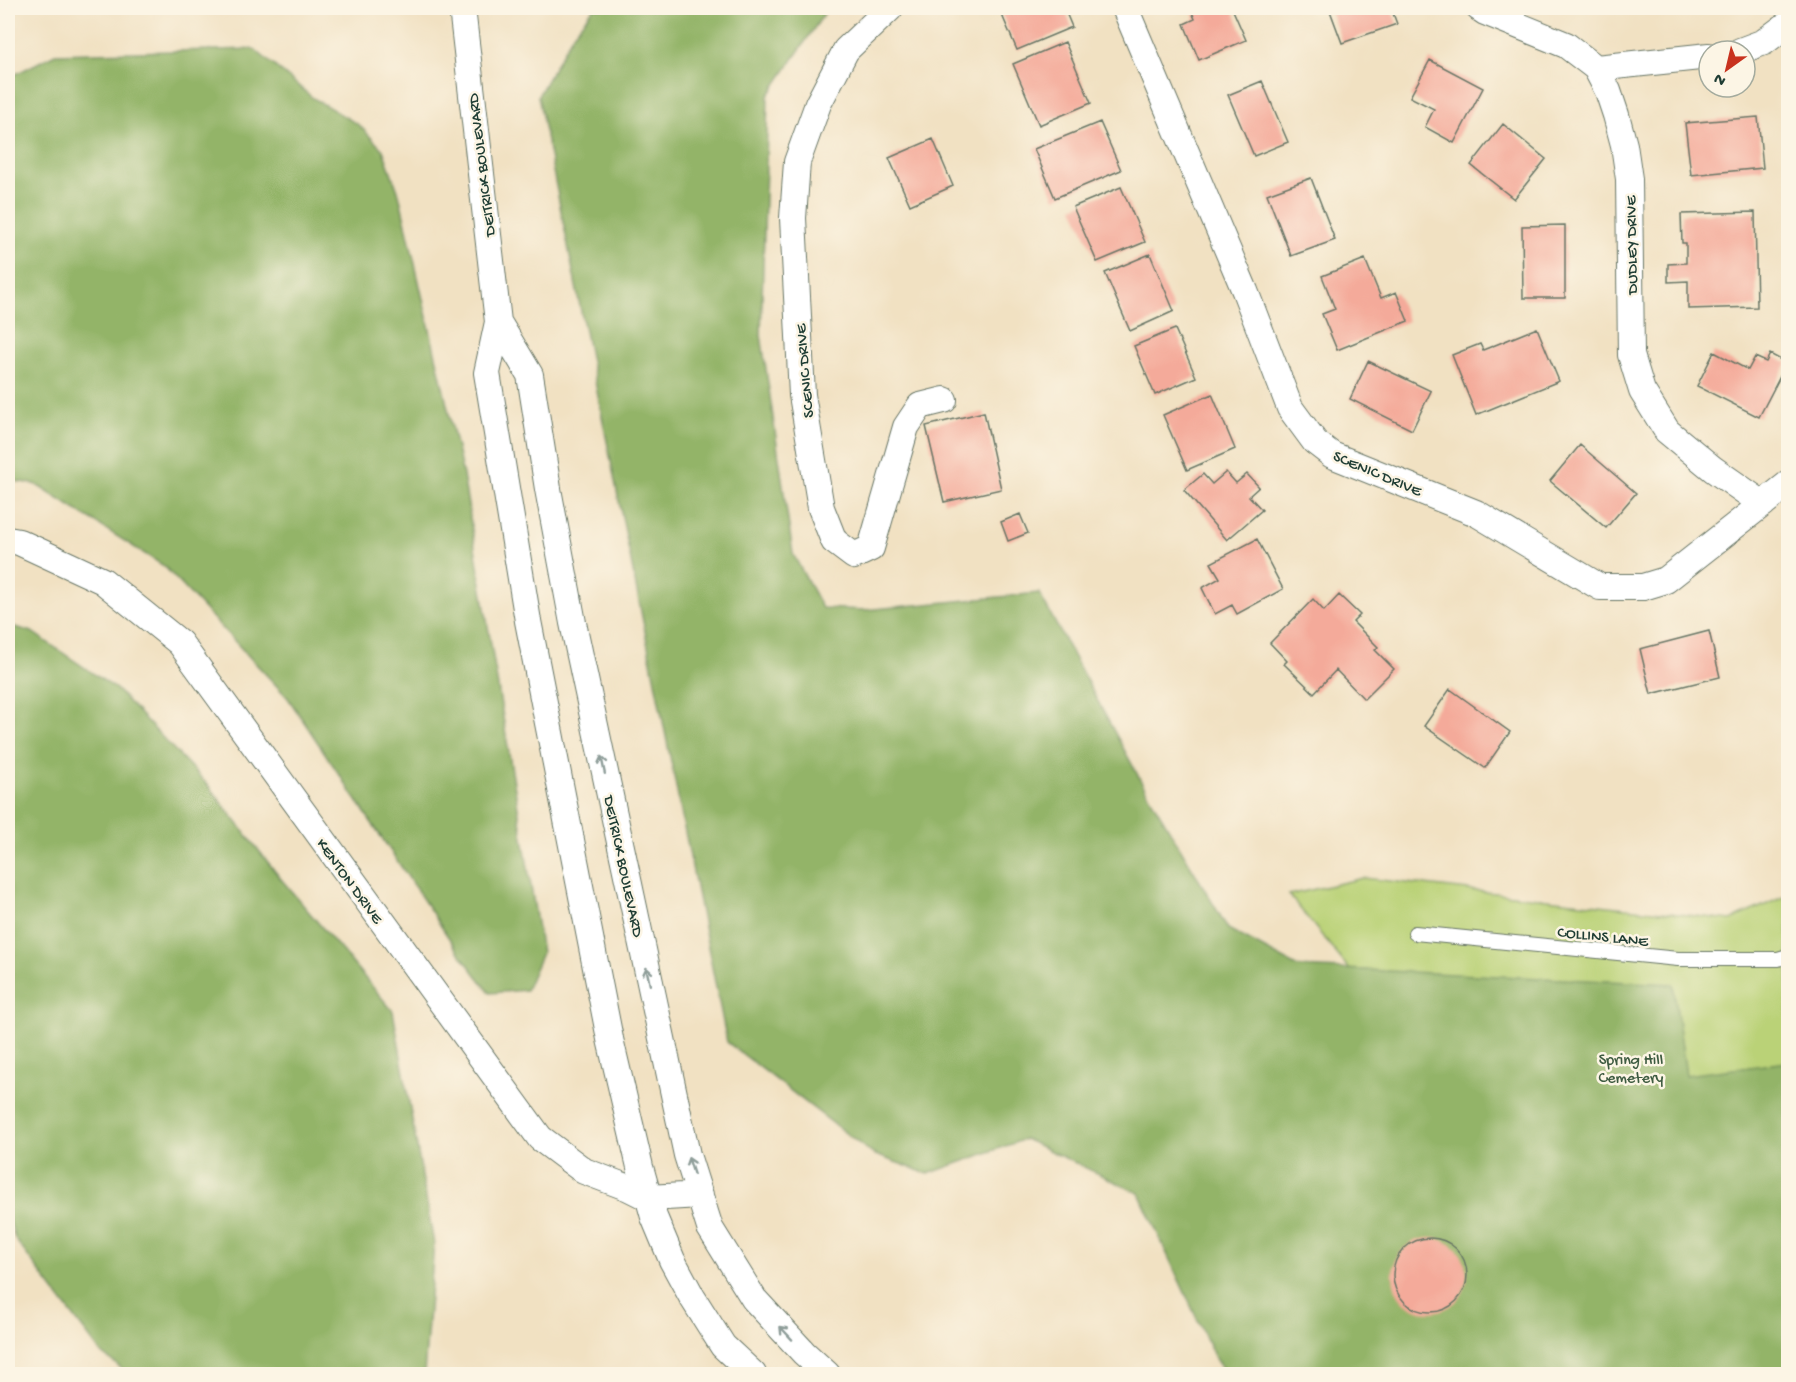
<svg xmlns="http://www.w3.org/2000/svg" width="1796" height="1382" viewBox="0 0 1796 1382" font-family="'Gochi Hand',sans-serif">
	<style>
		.green { fill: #bad277; stroke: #6c8856; stroke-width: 1.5 }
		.forest { fill: #93b468; stroke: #59784e; stroke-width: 1.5 }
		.building { fill: #f4aa9a }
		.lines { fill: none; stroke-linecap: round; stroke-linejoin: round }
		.service-casing { stroke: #687666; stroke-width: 16 }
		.minor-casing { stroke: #687666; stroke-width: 28 }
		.service { stroke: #fff; stroke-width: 14 }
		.minor { stroke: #fff; stroke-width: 26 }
		.oneway { stroke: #8f9e9a }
		.labels { text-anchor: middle; stroke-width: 5; stroke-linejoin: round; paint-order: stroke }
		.street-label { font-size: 16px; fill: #1f3d34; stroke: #fcf5e5 }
		.park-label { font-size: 16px; fill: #3e5b41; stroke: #fcf5e5 }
	</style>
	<rect width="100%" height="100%" fill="#fcf5e5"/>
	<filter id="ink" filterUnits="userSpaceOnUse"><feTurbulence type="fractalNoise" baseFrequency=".0167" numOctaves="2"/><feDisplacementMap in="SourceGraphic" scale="12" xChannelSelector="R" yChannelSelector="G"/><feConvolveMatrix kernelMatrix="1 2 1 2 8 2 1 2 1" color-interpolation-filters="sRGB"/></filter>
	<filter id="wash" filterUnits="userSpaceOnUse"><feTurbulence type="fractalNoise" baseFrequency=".008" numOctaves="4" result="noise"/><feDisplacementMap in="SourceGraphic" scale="24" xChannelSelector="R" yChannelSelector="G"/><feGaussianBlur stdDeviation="1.35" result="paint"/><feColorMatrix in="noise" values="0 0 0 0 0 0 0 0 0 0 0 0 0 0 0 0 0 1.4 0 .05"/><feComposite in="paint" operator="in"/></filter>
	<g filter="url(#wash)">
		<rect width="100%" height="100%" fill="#f1e1c2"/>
		<!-- green -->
		<path class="green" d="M 1363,878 L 1731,920 L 1788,895 L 1788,1374 L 1678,1374 L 1289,895 Z"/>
		<!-- forest -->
		<path class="forest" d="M 594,8 L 828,8 L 768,96 L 761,335 L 793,554 L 822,608 L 864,610 L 1039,593 L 1147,792 L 1228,929 L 1298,967 L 1673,984 L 1686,1075 L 1788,1062 L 1788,1374 L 1226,1374 L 1216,1360 L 1139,1193 L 1025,1139 L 928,1174 L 873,1154 L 727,1042 L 538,96 L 573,34 Z
			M 254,49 L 313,98 L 359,125 L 383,150 L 399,194 L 463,475 L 542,953 L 526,990 L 490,993 L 457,950 L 288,698 L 164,566 L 35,484 L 8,480 L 8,78 L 55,54 Z
			M 8,625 L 32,632 L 116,689 L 207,784 L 281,879 L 393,1011 L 434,1244 L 424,1374 L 129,1374 L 101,1353 L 15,1239 L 8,1215 Z"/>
		<g id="blocks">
			<!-- building -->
			<path class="building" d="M 999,8 L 1064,8 L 1072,27 L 1017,50 Z
				M 1190,8 L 1232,8 L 1246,40 L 1199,60 L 1184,24 L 1195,19 Z
				M 1329,8 L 1391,8 L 1397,24 L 1342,43 Z
				M 1065,42 L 1091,103 L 1039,125 L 1013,64 Z
				M 1430,60 L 1483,88 L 1454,143 L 1425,127 L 1434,109 L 1410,97 Z
				M 1262,81 L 1288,142 L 1254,156 L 1228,95 Z
				M 1758,117 L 1763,168 L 1691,175 L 1685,123 Z
				M 1100,122 L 1121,170 L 1055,198 L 1034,149 Z
				M 1503,124 L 1546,159 L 1514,199 L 1471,165 Z
				M 933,139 L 953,186 L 910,205 L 889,158 Z
				M 1311,178 L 1335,240 L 1291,256 L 1267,194 Z
				M 1121,187 L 1145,242 L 1097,262 L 1073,207 Z
				M 1755,212 L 1757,307 L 1688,309 L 1688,281 L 1668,282 L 1668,264 L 1686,263 L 1686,243 L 1682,243 L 1681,214 Z
				M 1565,225 L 1565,298 L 1523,298 L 1522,226 Z
				M 1150,254 L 1174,311 L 1130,331 L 1105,273 Z
				M 1365,259 L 1381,298 L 1396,292 L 1408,321 L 1337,350 L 1322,314 L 1335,309 L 1322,276 Z
				M 1537,328 L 1559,381 L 1476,415 L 1452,355 L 1480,344 L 1483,350 Z
				M 1175,329 L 1196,377 L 1155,395 L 1134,346 Z
				M 1714,352 L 1748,370 L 1755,357 L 1766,362 L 1770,354 L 1787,363 L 1759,417 L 1697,386 Z
				M 1368,361 L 1431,391 L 1412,430 L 1350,399 Z
				M 1212,394 L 1235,449 L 1187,470 L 1163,415 Z
				M 984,412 L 1001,489 L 944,502 L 926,426 Z
				M 1580,445 L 1636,493 L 1606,528 L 1550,481 Z
				M 1226,472 L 1236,483 L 1247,474 L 1259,487 L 1249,496 L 1262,510 L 1227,540 L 1184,490 L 1203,474 L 1212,484 Z
				M 1020,514 L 1028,533 L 1008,541 L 1001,522 Z
				M 1257,539 L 1283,589 L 1237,614 L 1232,605 L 1215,614 L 1202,588 L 1220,578 L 1211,563 Z
				M 1339,595 L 1360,615 L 1353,622 L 1378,647 L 1375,650 L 1394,669 L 1364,699 L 1336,670 L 1314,693 L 1284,664 L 1287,661 L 1270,643 L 1313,599 L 1324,611 Z
				M 1709,631 L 1720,677 L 1651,694 L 1640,649 Z
				M 1450,689 L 1510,732 L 1485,768 L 1424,726 Z
				M1393 1275a37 37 0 1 1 74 0a37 37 0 1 1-74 0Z"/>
		</g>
	</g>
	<g filter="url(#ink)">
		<use href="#blocks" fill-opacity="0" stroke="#687666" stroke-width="1.5"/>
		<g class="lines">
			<defs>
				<path id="service" d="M 1415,933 L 1678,959 L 1778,959 L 1788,956"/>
				<path id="minor" d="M 462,8 L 498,322
					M 890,8 L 846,50 L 818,104 L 797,162 L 793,218 L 802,395 L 821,508 L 834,541 L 854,556 L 871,548 L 906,427 L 920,406 L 944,400
					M 1125,8 L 1245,291 L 1290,408 L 1315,442 L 1332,455 L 1476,513 L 1600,587 L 1643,587 L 1666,580 L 1788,484
					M 1479,8 L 1485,12 L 1566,45 L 1596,68 L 1608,91 L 1616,115 L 1624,145 L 1629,179 L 1631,355 L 1642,391 L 1667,431 L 1713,469 L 1763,504
					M 1740,51 L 1764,42 L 1788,24
					M 1596,68 L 1709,56
					M 8,540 L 19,542 L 103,581 L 180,643 L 540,1138 L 584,1171 L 629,1188 L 649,1198 L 700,1195
					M 753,1374 L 723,1346 L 692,1297 L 672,1260 L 654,1217 L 640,1167 L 610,1039 L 528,621 L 487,373 L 498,322 L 530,375 L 548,489 L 573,623 L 687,1155 L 710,1228 L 754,1299 L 804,1353 L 827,1374"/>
			</defs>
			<!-- service casing -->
			<use href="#service" class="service-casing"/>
			<!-- minor casing -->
			<use href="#minor" class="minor-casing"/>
			<!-- service -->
			<use href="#service" class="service"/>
			<!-- minor -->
			<use href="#minor" class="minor"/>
		</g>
		<!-- one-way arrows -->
		<defs><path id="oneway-shaft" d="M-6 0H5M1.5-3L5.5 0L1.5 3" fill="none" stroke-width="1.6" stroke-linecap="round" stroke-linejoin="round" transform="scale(1.5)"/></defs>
		<g class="oneway">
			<use href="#oneway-shaft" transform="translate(603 765) rotate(-102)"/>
			<use href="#oneway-shaft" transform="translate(648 976) rotate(-102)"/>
			<use href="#oneway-shaft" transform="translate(691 1166) rotate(-108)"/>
			<use href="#oneway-shaft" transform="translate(786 1333) rotate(-133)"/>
		</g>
	</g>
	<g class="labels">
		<!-- street labels -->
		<g class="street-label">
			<text transform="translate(480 165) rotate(-97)" y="6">DEITRICK BOULEVARD</text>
			<text transform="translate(1630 245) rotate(-91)" y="6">DUDLEY DRIVE</text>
			<text transform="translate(803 371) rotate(-95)" y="6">SCENIC DRIVE</text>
			<text transform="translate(1378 472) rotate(23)" y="6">SCENIC DRIVE</text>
			<text transform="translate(625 866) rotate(78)" y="6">DEITRICK BOULEVARD</text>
			<text transform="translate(351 880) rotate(54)" y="6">KENTON DRIVE</text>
			<text transform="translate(1603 935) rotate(6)" y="6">COLLINS LANE</text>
		</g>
		<!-- park labels -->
		<g class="park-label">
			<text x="1631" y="1064">Spring Hill<tspan x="1631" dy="18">Cemetery</tspan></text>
		</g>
	</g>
	<!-- margin -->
	<rect width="1796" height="1382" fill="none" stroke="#fcf5e5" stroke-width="30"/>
	<!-- north arrow -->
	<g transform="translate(1727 69) rotate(214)"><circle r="28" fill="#fcf5e5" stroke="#a4ab9e" stroke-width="1.5"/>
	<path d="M0-4.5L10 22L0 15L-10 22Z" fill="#c8321e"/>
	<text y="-9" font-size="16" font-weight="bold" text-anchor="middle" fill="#1f3d34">N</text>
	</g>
</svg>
